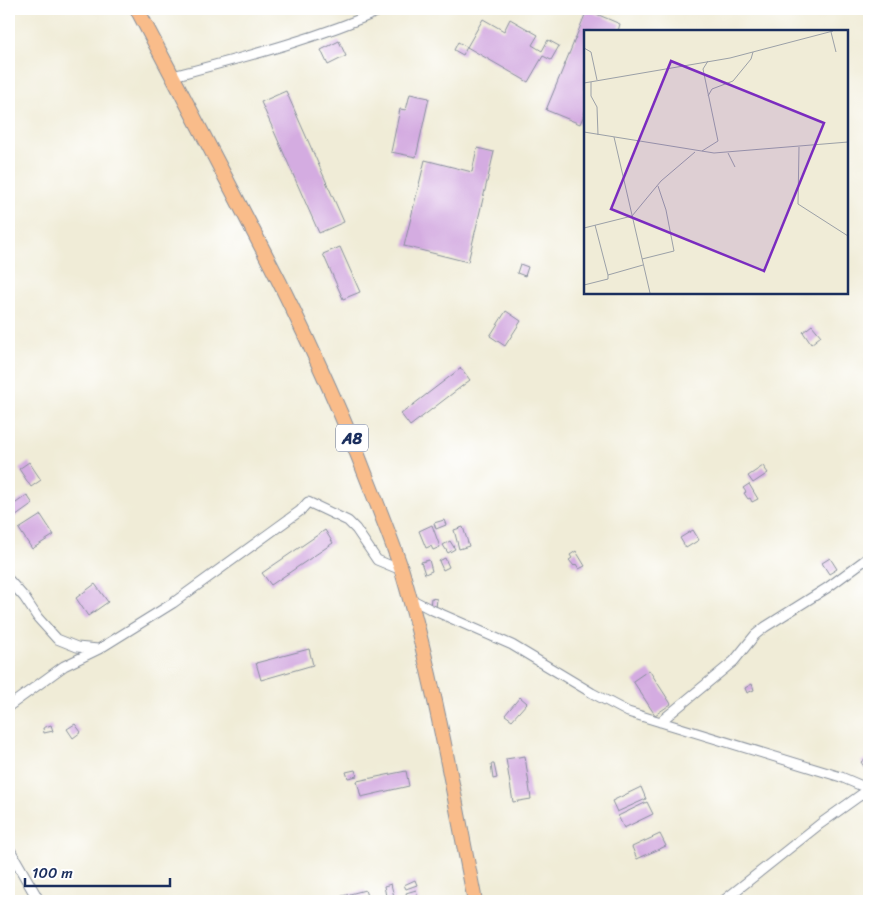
<svg xmlns="http://www.w3.org/2000/svg" width="878" height="910" viewBox="0 0 878 910" font-family="Sriracha,sans-serif">
	<style>
		.building { fill: #d4ace1 }
		.lines { fill: none; stroke-linecap: round; stroke-linejoin: round }
		.minor-casing { stroke: #868e9a; stroke-width: 11 }
		.tertiary-casing { stroke: #868e9a; stroke-width: 12 }
		.primary-casing { stroke: #868e9a; stroke-width: 16 }
		.minor { stroke: #fff; stroke-width: 9 }
		.tertiary { stroke: #fff; stroke-width: 10 }
		.primary { stroke: #f9bc8a; stroke-width: 14 }
		.labels { text-anchor: middle; stroke-width: 4; stroke-linejoin: round; paint-order: stroke }
		.shield { fill: #fff; stroke: #5f6d8e; stroke-width: 1 }
		.shield-label { font-size: 16px; font-weight: bold; fill: #1b2f5e }
		.inset-road { fill: none; stroke: #9ba0a7; stroke-width: 1 }
		.view { fill: #7b2cbf; fill-opacity: 0.15; stroke: #7b2cbf; stroke-width: 2.5 }
		.inset-edge { fill: none; stroke: #1b2f5e; stroke-width: 2.5 }
	</style>
	<rect width="100%" height="100%" fill="#fff"/>
	<filter id="ink" filterUnits="userSpaceOnUse"><feTurbulence type="fractalNoise" baseFrequency=".02" numOctaves="2"/><feDisplacementMap in="SourceGraphic" scale="10" xChannelSelector="R" yChannelSelector="G"/><feConvolveMatrix kernelMatrix="1 2 1 2 8 2 1 2 1" color-interpolation-filters="sRGB"/></filter>
	<filter id="wash" filterUnits="userSpaceOnUse"><feTurbulence type="fractalNoise" baseFrequency=".0096" numOctaves="4" result="noise"/><feDisplacementMap in="SourceGraphic" scale="20" xChannelSelector="R" yChannelSelector="G"/><feGaussianBlur stdDeviation="1.12" result="paint"/><feColorMatrix in="noise" values="0 0 0 0 0 0 0 0 0 0 0 0 0 0 0 0 0 1.4 0 .05"/><feComposite in="paint" operator="in"/></filter>
	<g filter="url(#wash)">
		<rect width="100%" height="100%" fill="#f0ecd7"/>
		<g id="blocks">
			<!-- building -->
			<path class="building" d="M 587,10 L 620,24 L 618,31 L 586,31 L 586,110 L 580,124 L 546,110 Z
				M 483,19 L 504,31 L 510,19 L 538,35 L 532,45 L 542,51 L 548,40 L 559,46 L 551,60 L 543,56 L 528,82 L 467,47 L 463,55 L 454,50 L 458,42 L 467,47 Z
				M 339,41 L 346,56 L 328,65 L 321,50 Z
				M 286,91 L 344,222 L 319,233 L 261,102 Z
				M 410,94 L 429,98 L 416,157 L 391,152 L 400,109 L 406,110 Z
				M 477,148 L 494,152 L 468,262 L 404,246 L 425,160 L 472,172 Z
				M 340,247 L 360,292 L 343,299 L 323,254 Z
				M 520,264 L 528,267 L 525,276 L 517,273 Z
				M 506,311 L 521,321 L 505,346 L 490,336 Z
				M 812,325 L 821,336 L 811,344 L 803,332 Z
				M 461,368 L 470,380 L 410,426 L 401,414 Z
				M 29,462 L 41,480 L 31,487 L 19,469 Z
				M 763,466 L 768,473 L 753,483 L 748,476 Z
				M 749,484 L 758,499 L 752,502 L 750,498 L 748,499 L 744,493 L 746,492 L 743,488 Z
				M 27,495 L 33,504 L 12,519 L 9,515 L 9,508 Z
				M 41,515 L 54,535 L 32,549 L 19,529 Z
				M 444,520 L 446,525 L 436,529 L 434,523 Z
				M 432,525 L 440,547 L 433,550 L 431,546 L 426,548 L 419,531 Z
				M 463,527 L 469,546 L 459,549 L 454,530 Z
				M 325,530 L 333,543 L 271,585 L 262,573 Z
				M 693,530 L 699,540 L 686,548 L 680,538 Z
				M 450,541 L 455,549 L 448,553 L 443,545 Z
				M 576,551 L 585,566 L 579,569 L 576,564 L 574,566 L 569,560 L 572,558 L 570,555 Z
				M 445,558 L 449,567 L 443,570 L 439,561 Z
				M 830,558 L 837,569 L 829,574 L 822,563 Z
				M 429,560 L 432,571 L 425,574 L 421,562 Z
				M 95,584 L 108,602 L 88,616 L 76,598 Z
				M 431,598 L 437,599 L 436,608 L 430,607 Z
				M 309,649 L 313,665 L 261,680 L 256,663 Z
				M 649,670 L 671,704 L 655,715 L 633,681 Z
				M 752,684 L 754,690 L 747,693 L 745,688 Z
				M 520,697 L 527,703 L 512,720 L 505,715 Z
				M 75,724 L 81,732 L 73,738 L 67,729 Z
				M 51,725 L 53,731 L 44,733 L 43,728 Z
				M 525,756 L 531,799 L 513,802 L 506,759 Z
				M 869,756 L 869,774 L 861,762 Z
				M 491,764 L 494,764 L 497,778 L 493,779 Z
				M 355,770 L 357,776 L 348,778 L 346,772 Z
				M 406,771 L 409,786 L 361,797 L 357,781 Z
				M 641,787 L 646,799 L 617,812 L 612,801 Z
				M 647,802 L 653,814 L 624,828 L 618,816 Z
				M 660,834 L 666,846 L 637,859 L 632,847 Z
				M 415,880 L 417,885 L 406,889 L 404,885 Z
				M 391,884 L 395,901 L 387,901 L 384,886 Z
				M 365,890 L 367,896 L 348,901 L 336,901 L 335,898 Z
				M 416,890 L 419,901 L 408,901 L 406,893 Z"/>
		</g>
	</g>
	<g filter="url(#ink)">
		<use href="#blocks" fill-opacity="0" stroke="#868e9a" stroke-width="1"/>
		<g class="lines">
			<defs>
				<path id="minor" d="M 173,76 C 245,57 316,39 384,9
					M 9,580 L 24,597 L 38,618 L 57,639 L 77,647 L 98,649
					M 409,598 L 430,609 L 512,645 L 592,693 L 628,712 L 841,777 L 869,789
					M 9,706 L 64,666 L 99,649 L 173,603 L 300,511 L 308,502 L 348,521 L 356,529 L 377,560 L 401,570
					M 660,722 L 734,661 L 755,635 L 765,627 L 827,588 L 869,557
					M 723,901 L 820,824 L 869,789"/>
				<path id="tertiary" d="M 9,849 L 39,901"/>
				<path id="primary" d="M 137,9 C 185,100 233,191 280,283 C 312,348 342,413 368,481 C 380,511 392,541 402,571 C 434,679 453,791 475,901"/>
			</defs>
			<!-- minor casing -->
			<use href="#minor" class="minor-casing"/>
			<!-- tertiary casing -->
			<use href="#tertiary" class="tertiary-casing"/>
			<!-- primary casing -->
			<use href="#primary" class="primary-casing"/>
			<!-- minor -->
			<use href="#minor" class="minor"/>
			<!-- tertiary -->
			<use href="#tertiary" class="tertiary"/>
			<!-- primary -->
			<use href="#primary" class="primary"/>
		</g>
	</g>
	<g class="labels">
		<!-- shield labels -->
		<rect class="shield" x="336" y="424.5" width="32" height="27" rx="4"/>
		<g class="shield-label">
			<text x="352" y="444">A8</text>
		</g>
	</g>
	<!-- overview -->
	<g transform="translate(584 30)">
		<rect width="264" height="264" fill="#f0ecd7"/>
		<path class="inset-road" d="M 247,2 L 252,22M 0,18 L 7,22 L 13,50M 7,52 L 7,66 L 13,77 L 14,105M 0,53 L 146,28 L 249,1M 124,66 L 128,59 L 149,51 L 167,29 L 169,22M 0,102 L 130,123 L 264,112M 30,107 L 66,263M 215,117 L 214,174 L 264,206M 118,121 L 134,111 L 119,39 L 124,31M 144,123 L 151,137M 11,195 L 24,245M 0,198 L 48,186 L 77,151 L 111,122M 58,229 L 90,221 L 82,180 L 74,156M 0,255 L 24,249 L 24,245 L 59,235"/>
		<path class="view" d="M 87,31 L 240,93 L 180,241 L 27,179 Z"/>
		<rect width="264" height="264" class="inset-edge"/>
	</g>
	<!-- margin -->
	<rect width="878" height="910" fill="none" stroke="#fff" stroke-width="30"/>
	<!-- scale -->
	<path d="M25 878v8h145v-8" fill="none" stroke="#1b2f5e" stroke-width="2.5"/>
	<text x="32" y="878" font-size="15" fill="#1b2f5e" stroke="#ffffff" stroke-width="4" paint-order="stroke">100 m</text>
</svg>
